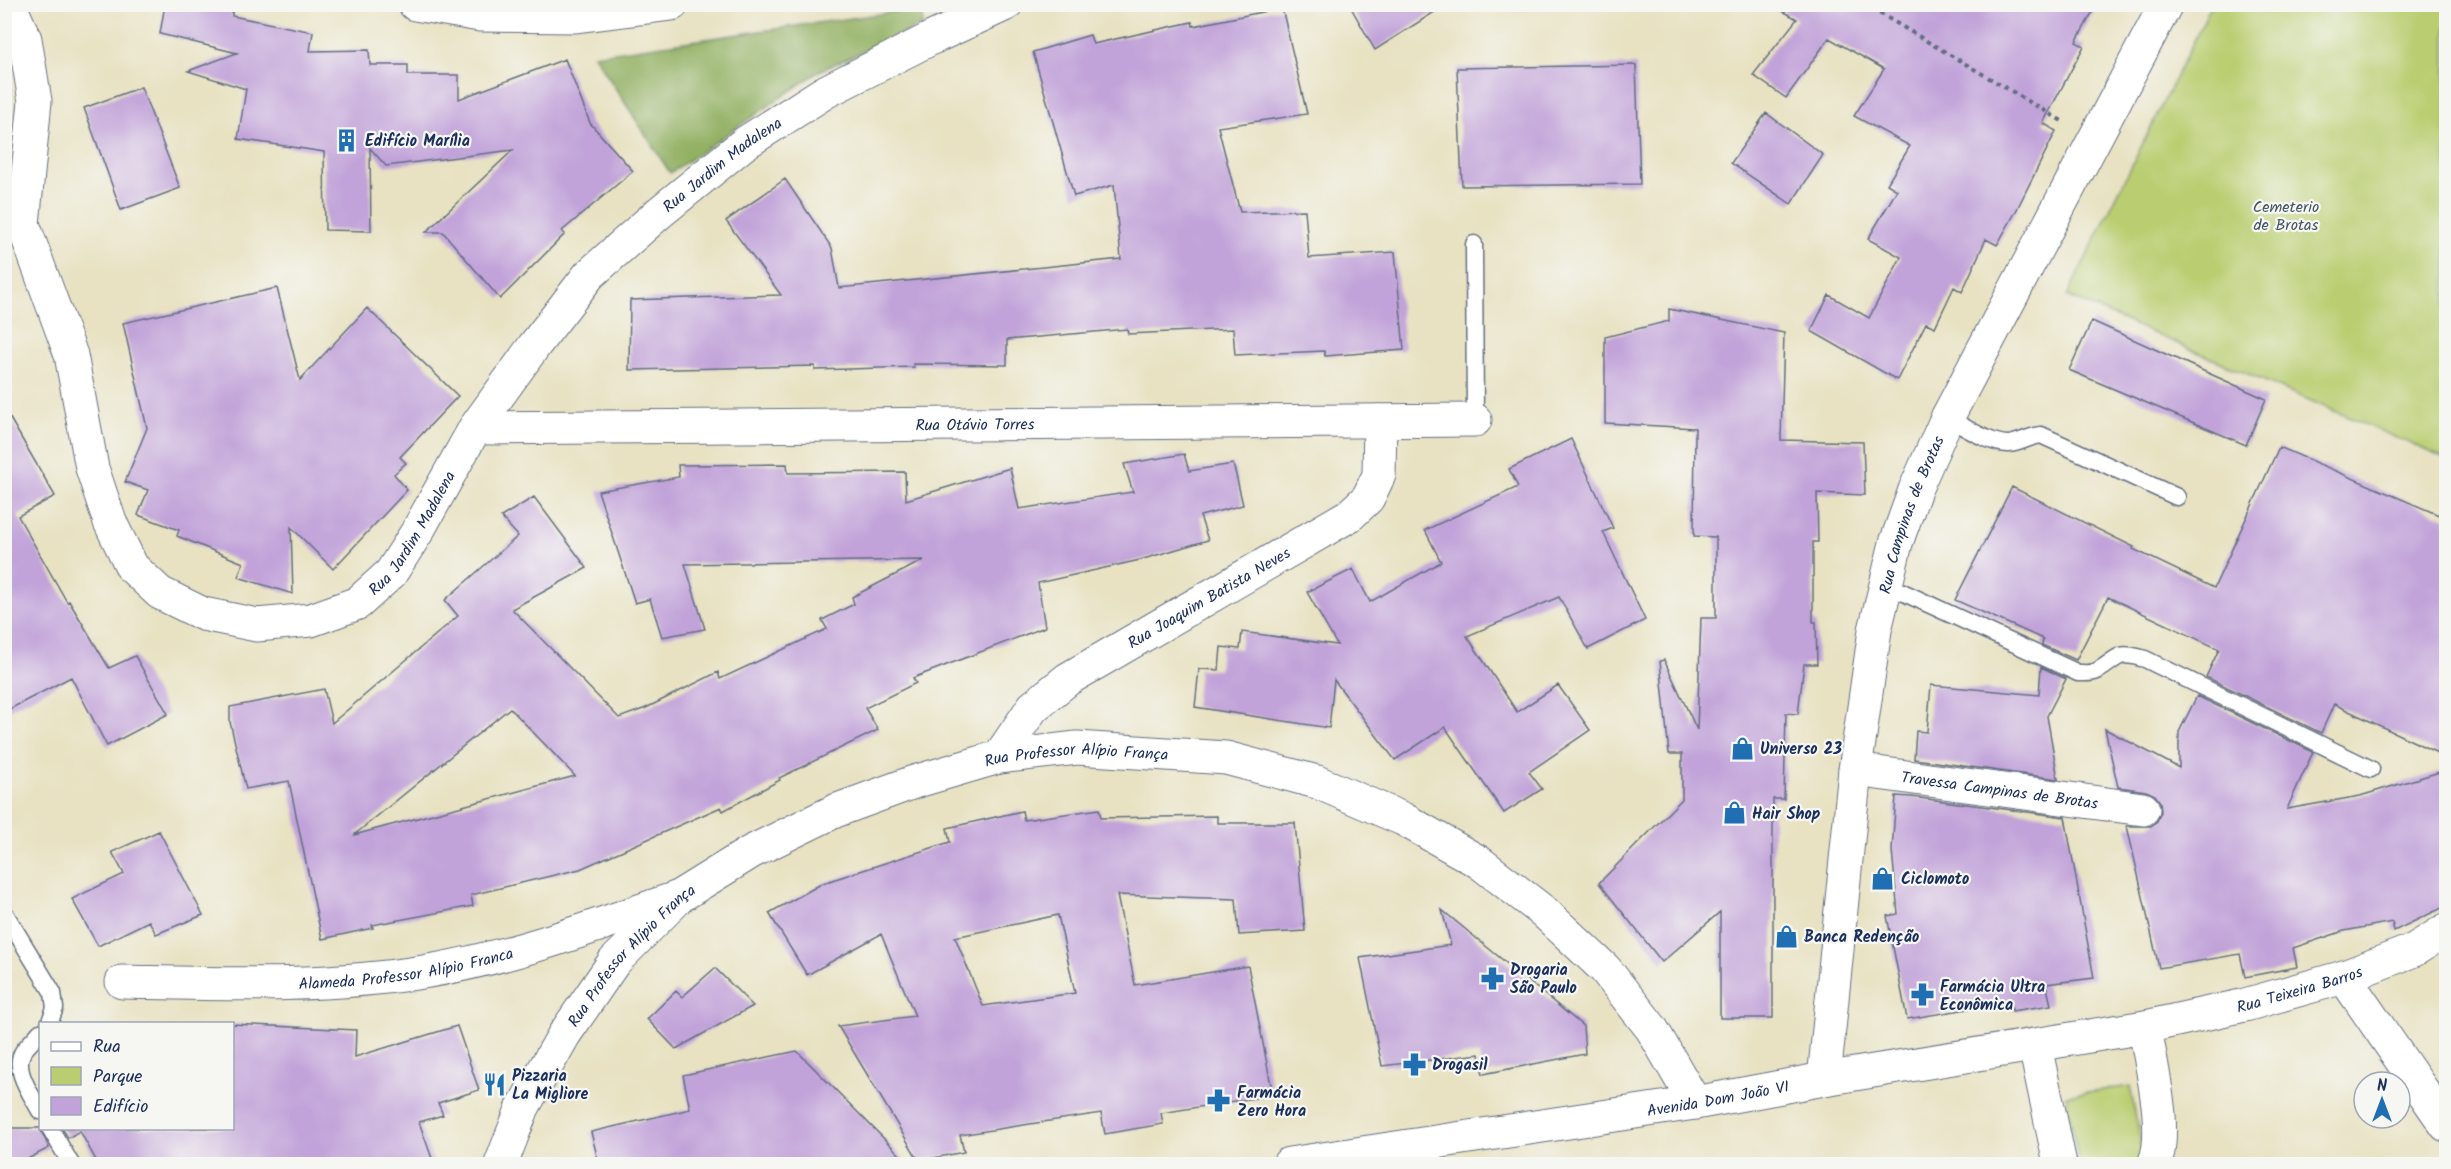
<svg xmlns="http://www.w3.org/2000/svg" width="2451" height="1169" viewBox="0 0 2451 1169" font-family="Kalam,sans-serif">
	<style>
		.green { fill: #bace71; stroke: #6a7e68; stroke-width: 1.5 }
		.forest { fill: #93b163; stroke: #577060; stroke-width: 1.5 }
		.building { fill: #c1a3d9; fill-rule: evenodd }
		.lines { fill: none; stroke-linecap: round; stroke-linejoin: round }
		.lane-casing { stroke: #636e81; stroke-width: 19 }
		.street-casing { stroke: #636e81; stroke-width: 35 }
		.secondary-casing { stroke: #636e81; stroke-width: 35 }
		.path { stroke: #636e81; stroke-width: 4; stroke-dasharray: 4.5 4.5; stroke-linecap: butt }
		.lane { stroke: #fff; stroke-width: 16 }
		.street { stroke: #fff; stroke-width: 33 }
		.secondary { stroke: #fff; stroke-width: 33 }
		.labels { text-anchor: middle; stroke-width: 4.5; stroke-linejoin: round; paint-order: stroke }
		.poi-label { font-size: 16px; font-weight: bold; fill: #1b2f5e; stroke: #f6f6f2; text-anchor: start }
		.street-label { font-size: 16px; fill: #1b2f5e; stroke: #f6f6f2 }
		.park-label { font-size: 16px; fill: #435763; stroke: #f6f6f2 }
	</style>
	<rect width="100%" height="100%" fill="#f6f6f2"/>
	<filter id="ink" filterUnits="userSpaceOnUse"><feTurbulence type="fractalNoise" baseFrequency=".0167" numOctaves="2"/><feDisplacementMap in="SourceGraphic" scale="12" xChannelSelector="R" yChannelSelector="G"/><feConvolveMatrix kernelMatrix="1 2 1 2 8 2 1 2 1" color-interpolation-filters="sRGB"/></filter>
	<filter id="wash" filterUnits="userSpaceOnUse"><feTurbulence type="fractalNoise" baseFrequency=".008" numOctaves="4" result="noise"/><feDisplacementMap in="SourceGraphic" scale="24" xChannelSelector="R" yChannelSelector="G"/><feGaussianBlur stdDeviation="1.35" result="paint"/><feColorMatrix in="noise" values="0 0 0 0 0 0 0 0 0 0 0 0 0 0 0 0 0 1.4 0 .05"/><feComposite in="paint" operator="in"/></filter>
	<g filter="url(#wash)">
		<rect width="100%" height="100%" fill="#e8e2c2"/>
		<!-- green -->
		<path class="green" d="M 2212,4 L 2446,5 L 2446,459 L 2067,296 Z
			M 2130,1086 L 2143,1155 L 2140,1164 L 2079,1164 L 2066,1095 Z"/>
		<!-- forest -->
		<path class="forest" d="M 921,8 L 923,25 L 821,70 L 670,173 L 594,55 Z"/>
		<g id="blocks">
			<!-- building -->
			<path class="building" d="M 165,4 L 233,4 L 232,16 L 313,32 L 310,51 L 369,50 L 370,65 L 408,65 L 408,75 L 459,75 L 459,99 L 565,59 L 590,123 L 633,171 L 562,231 L 565,234 L 500,299 L 443,232 L 426,232 L 513,150 L 386,166 L 370,148 L 371,231 L 325,230 L 324,152 L 238,139 L 246,89 L 188,71 L 237,53 L 160,34 Z
				M 1349,4 L 1447,4 L 1375,50 Z
				M 1770,4 L 2097,4 L 2076,42 L 2084,46 L 2043,123 L 2056,131 L 2015,213 L 1997,245 L 1986,239 L 1962,292 L 1954,287 L 1935,327 L 1926,323 L 1897,380 L 1811,331 L 1829,295 L 1869,318 L 1901,257 L 1868,239 L 1897,190 L 1887,184 L 1910,146 L 1854,116 L 1884,69 L 1829,38 L 1786,98 L 1753,75 L 1797,19 Z
				M 1282,8 L 1307,114 L 1218,127 L 1240,212 L 1305,210 L 1309,258 L 1395,252 L 1404,350 L 1325,356 L 1324,351 L 1235,355 L 1233,329 L 1128,334 L 1127,329 L 1007,340 L 1007,365 L 913,364 L 914,367 L 815,370 L 815,366 L 629,370 L 630,300 L 781,295 L 726,221 L 785,179 L 832,248 L 839,288 L 1121,259 L 1114,185 L 1074,196 L 1033,52 L 1090,35 L 1093,44 L 1192,22 L 1193,26 Z
				M 1636,65 L 1640,184 L 1462,186 L 1457,68 Z
				M 141,87 L 180,188 L 121,210 L 84,108 Z
				M 1766,113 L 1823,155 L 1791,204 L 1731,163 Z
				M 277,288 L 300,380 L 367,308 L 458,396 L 400,457 L 406,463 L 394,474 L 407,490 L 333,569 L 291,527 L 293,594 L 238,577 L 243,563 L 177,536 L 179,530 L 138,515 L 148,490 L 125,482 L 147,428 L 123,323 Z
				M 1669,309 L 1784,333 L 1781,440 L 1863,442 L 1865,495 L 1817,493 L 1818,542 L 1813,542 L 1813,622 L 1816,622 L 1817,664 L 1804,664 L 1798,714 L 1786,713 L 1784,799 L 1773,799 L 1773,1018 L 1720,1018 L 1720,912 L 1662,962 L 1599,883 L 1682,799 L 1682,754 L 1669,754 L 1660,661 L 1664,660 L 1697,730 L 1701,618 L 1716,618 L 1716,537 L 1694,536 L 1695,428 L 1605,423 L 1605,337 L 1669,321 Z
				M 2092,321 L 2266,399 L 2246,445 L 2069,370 Z
				M 4,408 L 55,496 L 18,516 L 67,602 L 69,601 L 109,668 L 135,656 L 168,714 L 107,746 L 71,677 L 4,712 Z
				M 1571,439 L 1613,528 L 1603,532 L 1645,620 L 1588,649 L 1559,597 L 1467,636 L 1517,712 L 1558,685 L 1590,730 L 1529,772 L 1542,789 L 1504,813 L 1445,727 L 1395,760 L 1334,680 L 1329,728 L 1195,707 L 1199,669 L 1219,670 L 1221,647 L 1240,649 L 1242,632 L 1337,645 L 1307,592 L 1353,569 L 1370,602 L 1441,562 L 1425,530 L 1518,487 L 1509,469 Z
				M 2279,447 L 2446,518 L 2446,757 L 2334,704 L 2321,733 L 2206,677 L 2219,649 L 2108,597 L 2076,660 L 2042,645 L 2043,639 L 1955,600 L 2012,487 L 2134,547 L 2133,549 L 2214,588 Z
				M 1184,454 L 1189,471 L 1233,464 L 1236,475 L 1243,505 L 1200,516 L 1208,540 L 1140,560 L 1038,583 L 1045,627 L 913,678 L 916,683 L 865,708 L 878,730 L 779,778 L 780,780 L 723,811 L 721,807 L 580,869 L 471,895 L 473,906 L 372,925 L 373,928 L 322,939 L 289,781 L 246,789 L 230,722 L 230,707 L 324,689 L 332,723 L 458,616 L 445,600 L 518,536 L 501,517 L 534,497 L 587,568 L 512,609 L 619,718 L 646,708 L 718,672 L 720,679 L 827,629 L 822,620 L 854,604 L 852,597 L 924,560 L 685,564 L 705,629 L 662,637 L 650,599 L 635,603 L 598,491 L 679,477 L 678,465 L 787,464 L 788,473 L 905,472 L 906,500 L 1010,468 L 1019,509 L 1133,492 L 1124,464 ZM 510,708 L 575,776 L 354,835 Z
				M 2041,667 L 2066,679 L 2047,716 L 2058,779 L 1914,759 L 1916,731 L 1927,732 L 1931,685 L 2039,695 Z
				M 2197,696 L 2313,752 L 2287,809 L 2360,796 L 2446,770 L 2446,906 L 2394,931 L 2392,922 L 2344,931 L 2293,948 L 2297,967 L 2245,977 L 2240,954 L 2159,968 L 2127,826 L 2151,826 L 2157,821 L 2161,812 L 2160,802 L 2155,795 L 2146,791 L 2118,787 L 2105,729 L 2179,768 L 2179,732 Z
				M 1896,796 L 1912,797 L 2065,817 L 2094,978 L 2046,984 L 2051,1005 L 2012,1011 L 2011,1002 L 1907,1019 L 1887,916 L 1898,914 L 1892,850 Z
				M 1099,809 L 1101,818 L 1217,816 L 1217,823 L 1295,823 L 1305,931 L 1239,935 L 1236,899 L 1117,895 L 1135,985 L 1248,966 L 1273,1095 L 1161,1113 L 1163,1124 L 1105,1134 L 1101,1113 L 960,1135 L 964,1152 L 919,1161 L 838,1026 L 915,1016 L 881,934 L 807,975 L 769,913 L 823,883 L 950,842 L 947,828 L 1022,811 L 1024,820 ZM 1058,915 L 1075,993 L 983,1006 L 955,937 Z
				M 159,831 L 203,915 L 156,934 L 149,921 L 98,946 L 72,899 L 124,874 L 112,852 Z
				M 1442,910 L 1583,1026 L 1585,1054 L 1483,1074 L 1479,1054 L 1382,1066 L 1360,958 L 1451,945 Z
				M 715,968 L 753,1006 L 676,1049 L 647,1019 L 676,991 L 682,997 Z
				M 232,1024 L 356,1030 L 355,1057 L 457,1026 L 479,1090 L 438,1103 L 443,1115 L 419,1122 L 434,1164 L 98,1164 L 80,1131 L 68,1138 L 62,1128 L 232,1128 Z
				M 797,1051 L 909,1164 L 599,1164 L 591,1132 L 690,1109 L 683,1075 Z
				M 4,1128 L 40,1128 L 49,1148 L 18,1164 L 4,1164 Z"/>
		</g>
	</g>
	<g filter="url(#ink)">
		<use href="#blocks" fill-opacity="0" stroke="#636e81" stroke-width="1.5"/>
		<g class="lines">
			<defs>
				<path id="lane" d="M 1474,244 L 1475,420
					M 1947,418 C 1963,426 1992,445 2009,444 C 2020,443 2030,436 2041,435 L 2177,497
					M 1885,584 L 2078,673 C 2084,673 2092,674 2097,671 C 2120,658 2115,650 2145,659 L 2371,769
					M 4,912 L 53,993 L 55,1008 L 49,1024
					M 40,1032 C 35,1038 29,1044 24,1050 C 11,1068 32,1095 40,1111
					M 50,1128 L 71,1164"/>
				<g id="street">
					<path id="s1" d="M 9,4 L 25,39 L 35,101 L 23,224 L 71,355 L 92,468 L 110,522 L 132,567 L 160,593 L 203,614 L 257,625 L 311,620 L 358,603 L 391,573 L 417,532 L 475,428 L 534,346 L 589,275 L 659,213 L 745,143 L 825,92 L 932,38 L 1006,4"/>
					<path d="M 415,4 L 480,15 L 576,16 L 672,4"/>
					<path id="s2" d="M 475,428 L 1475,420"/>
					<path id="s3" d="M 999,757 L 1033,707 L 1068,679 L 1350,515 L 1368,498 L 1379,475 L 1380,421"/>
					<path id="s4" d="M 1855,770 L 2143,809"/>
					<path d="M 2344,977 L 2446,1125"/>
					<path id="s5" d="M 122,982 C 222,984 324,988 423,972 C 509,958 591,928 673,899"/>
					<path id="s6" d="M 501,1164 L 523,1107 L 564,1035 L 614,962 L 680,896 L 751,852 L 835,811 L 914,782 L 999,757 L 1077,748 L 1226,758 L 1317,782 L 1403,819 L 1479,862 L 1544,912 L 1605,969 L 1652,1029 L 1695,1103"/>
				</g>
				<g id="secondary">
					<path d="M 2145,1027 C 2150,1062 2169,1133 2154,1164"/>
					<path d="M 2035,1046 L 2060,1164"/>
					<path id="s7" d="M 1824,1079 L 1855,770 L 1875,630 L 1896,543 L 1915,490 L 1947,418 L 2166,4"/>
					<path id="s8" d="M 1289,1164 L 1695,1103 L 1824,1079 L 2145,1027 L 2245,1005 L 2344,977 L 2414,950 L 2446,930"/>
				</g>
			</defs>
			<!-- lane casing -->
			<use href="#lane" class="lane-casing"/>
			<!-- street casing -->
			<use href="#street" class="street-casing"/>
			<!-- secondary casing -->
			<use href="#secondary" class="secondary-casing"/>
			<!-- path -->
			<path class="path" d="M 1864,4 L 2062,121"/>
			<!-- lane -->
			<use href="#lane" class="lane"/>
			<!-- street -->
			<use href="#street" class="street"/>
			<!-- secondary -->
			<use href="#secondary" class="secondary"/>
		</g>
	</g>
	<!-- icons -->
	<defs>
		<symbol id="building-bare" viewBox="-9 -9 18 18"><path d="M-4-6H4V6H1V3H-1V6H-4ZM-2.5-4.3h1.7v1.8h-1.7ZM.8-4.3h1.7v1.8H.8ZM-2.5-1h1.7V.8h-1.7ZM.8-1h1.7V.8H.8Z" fill="#1f6fb2" stroke="#f6f6f2" stroke-width="2.5" paint-order="stroke"/></symbol>
		<symbol id="shop-bare" viewBox="-9 -9 18 18"><path d="M-5-2.5h2.3a2.7 3.5 0 0 1 5.4 0H5L5.5 6h-11ZM-1.5-2.5h3a1.5 2.3 0 0 0-3 0Z" fill="#1f6fb2" stroke="#f6f6f2" stroke-width="2.5" paint-order="stroke"/></symbol>
		<symbol id="pharmacy-bare" viewBox="-9 -9 18 18"><path d="M-2-6h4v4h4v4h-4v4h-4v-4h-4v-4h4Z" fill="#1f6fb2" stroke="#f6f6f2" stroke-width="2.5" paint-order="stroke"/></symbol>
		<symbol id="restaurant-bare" viewBox="-9 -9 18 18"><path d="M-5-6h1v4h1v-4h1v4h1v-4h1v5L-1.5 .5V6h-2V.5L-5-1ZM5-6V6H3V1.5H1.5Q1.5-4 5-6Z" fill="#1f6fb2" stroke="#f6f6f2" stroke-width="2.5" paint-order="stroke"/></symbol>
	</defs>
	<g fill-rule="evenodd">
		<use href="#building-bare" x="330" y="124" width="33" height="33"/>
		<use href="#shop-bare" x="1726" y="732" width="33" height="33"/>
		<use href="#shop-bare" x="1718" y="796" width="33" height="33"/>
		<use href="#shop-bare" x="1866" y="862" width="33" height="33"/>
		<use href="#shop-bare" x="1770" y="920" width="33" height="33"/>
		<use href="#pharmacy-bare" x="1476" y="962" width="33" height="33"/>
		<use href="#pharmacy-bare" x="1906" y="978" width="33" height="33"/>
		<use href="#pharmacy-bare" x="1398" y="1048" width="33" height="33"/>
		<use href="#restaurant-bare" x="478" y="1068" width="33" height="33"/>
		<use href="#pharmacy-bare" x="1202" y="1084" width="33" height="33"/>
	</g>
	<g class="labels">
		<!-- poi labels -->
		<g class="poi-label">
			<text x="365" y="146">Edifício Marília</text>
			<text x="1760" y="754">Universo 23</text>
			<text x="1752" y="819">Hair Shop</text>
			<text x="1901" y="884">Ciclomoto</text>
			<text x="1804" y="942">Banca Redenção</text>
			<text x="1510" y="975">Drogaria<tspan x="1510" dy="18">São Paulo</tspan></text>
			<text x="1940" y="992">Farmácia Ultra<tspan x="1940" dy="18">Econômica</tspan></text>
			<text x="1432" y="1070">Drogasil</text>
			<text x="512" y="1081">Pizzaria<tspan x="512" dy="18">La Migliore</tspan></text>
			<text x="1237" y="1098">Farmácia<tspan x="1237" dy="18">Zero Hora</tspan></text>
		</g>
		<!-- street labels -->
		<g class="street-label">
			<text dy="6" stroke="none"><textPath href="#s1" startOffset="1408">Rua Jardim Madalena</textPath></text>
			<text dy="6" stroke="none"><textPath href="#s2" startOffset="500">Rua Otávio Torres</textPath></text>
			<text dy="6" stroke="none"><textPath href="#s7" startOffset="573">Rua Campinas de Brotas</textPath></text>
			<text dy="6" stroke="none"><textPath href="#s1" startOffset="921">Rua Jardim Madalena</textPath></text>
			<text dy="6" stroke="none"><textPath href="#s3" startOffset="268">Rua Joaquim Batista Neves</textPath></text>
			<text dy="6" stroke="none"><textPath href="#s6" startOffset="753">Rua Professor Alípio França</textPath></text>
			<text dy="6" stroke="none"><textPath href="#s4" startOffset="146">Travessa Campinas de Brotas</textPath></text>
			<text dy="6" stroke="none"><textPath href="#s6" startOffset="249">Rua Professor Alípio França</textPath></text>
			<text dy="6" stroke="none"><textPath href="#s5" startOffset="285">Alameda Professor Alípio Franca</textPath></text>
			<text dy="6" stroke="none"><textPath href="#s8" startOffset="1026">Rua Teixeira Barros</textPath></text>
			<text dy="6" stroke="none"><textPath href="#s8" startOffset="434">Avenida Dom João VI</textPath></text>
		</g>
		<!-- park labels -->
		<g class="park-label">
			<text x="2286" y="212">Cemeterio<tspan x="2286" dy="18">de Brotas</tspan></text>
		</g>
	</g>
	<!-- margin -->
	<rect width="2451" height="1169" fill="none" stroke="#f6f6f2" stroke-width="24"/>
	<!-- legend -->
	<rect x="39" y="1022" width="195" height="108" fill="#f6f6f2" stroke="#9ea6b7" stroke-width="1.5"/>
	<rect x="51" y="1042" width="30" height="9" fill="#ffffff" stroke="#9ea6b7" stroke-width="1.5"/>
	<text x="93" y="1052" font-size="18" fill="#1b2f5e">Rua</text>
	<rect x="51" y="1067" width="30" height="18" fill="#bace71" stroke="#9ea6b7" stroke-width="1.5"/>
	<text x="93" y="1082" font-size="18" fill="#1b2f5e">Parque</text>
	<rect x="51" y="1097" width="30" height="18" fill="#c1a3d9" stroke="#9ea6b7" stroke-width="1.5"/>
	<text x="93" y="1112" font-size="18" fill="#1b2f5e">Edifício</text>
	<!-- north arrow -->
	<g transform="translate(2382 1100)"><circle r="28" fill="#f6f6f2" stroke="#9ea6b7" stroke-width="1.5"/>
	<path d="M0-4.5L10 22L0 15L-10 22Z" fill="#1f6fb2"/>
	<text y="-9" font-size="16" font-weight="bold" text-anchor="middle" fill="#1b2f5e">N</text>
	</g>
</svg>
